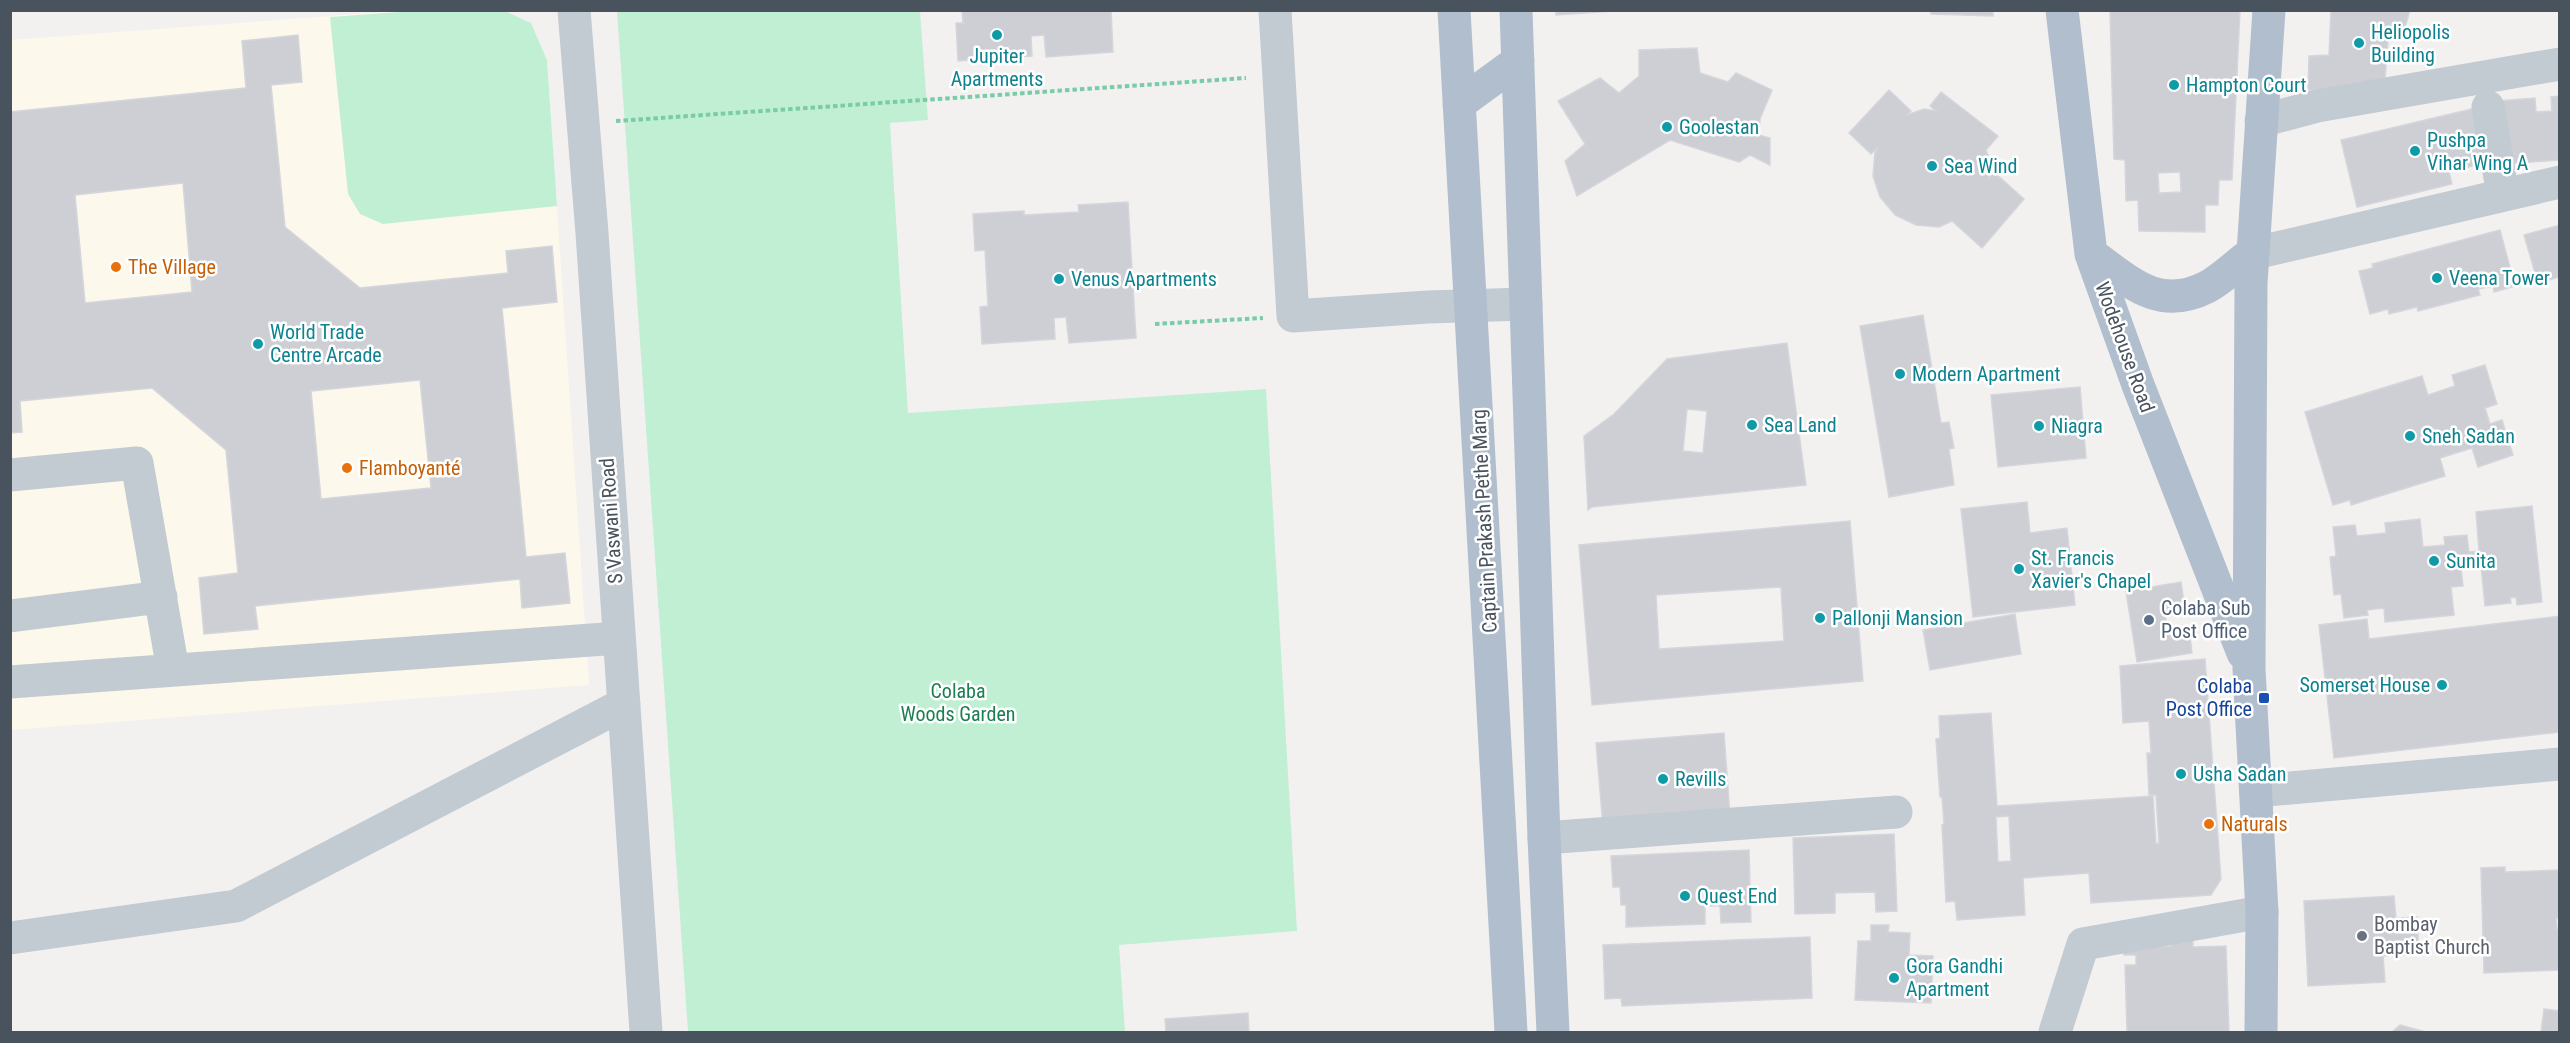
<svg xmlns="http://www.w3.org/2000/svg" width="2570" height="1043" viewBox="0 0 2570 1043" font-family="'Roboto Condensed',sans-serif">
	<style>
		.commercial { fill: #fcf8eb }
		.green { fill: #c1efd4 }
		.building { fill: #cdcfd5; stroke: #d5d6dc; stroke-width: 1.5; fill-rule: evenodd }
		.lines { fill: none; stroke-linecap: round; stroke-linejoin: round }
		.path { stroke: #79cca7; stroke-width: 4; stroke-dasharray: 4.5 3; stroke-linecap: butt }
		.minor { stroke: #c2cad2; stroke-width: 33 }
		.major { stroke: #b1bece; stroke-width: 33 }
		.culture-dot { fill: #0f9aa8; stroke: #fff; stroke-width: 2 }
		.food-dot { fill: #e8710a; stroke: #fff; stroke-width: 2 }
		.service-dot { fill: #5c6f8a; stroke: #fff; stroke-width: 2 }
		.transit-dot { fill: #1a4fb4; stroke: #fff; stroke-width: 2 }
		.worship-dot { fill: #6b7280; stroke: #fff; stroke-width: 2 }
		.labels { text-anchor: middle; stroke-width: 5; stroke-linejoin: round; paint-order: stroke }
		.culture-label { font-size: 20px; fill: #0d838f; stroke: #fff; text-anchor: start }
		.food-label { font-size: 20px; fill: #c56008; stroke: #fff; text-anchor: start }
		.street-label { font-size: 20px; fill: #49535e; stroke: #fff }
		.service-label { font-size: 20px; fill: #4e5e75; stroke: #fff; text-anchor: start }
		.transit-label { font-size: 20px; fill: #164399; stroke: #fff; text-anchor: end }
		.park-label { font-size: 20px; fill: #1a7f51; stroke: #fff }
		.worship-label { font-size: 20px; fill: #5b616d; stroke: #fff; text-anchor: start }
	</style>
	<rect width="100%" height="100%" fill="#f3f1f0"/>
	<!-- commercial -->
	<path class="commercial" d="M 413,10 L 505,11 L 531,23 L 547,60 L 589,685 L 11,730 L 11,40 Z"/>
	<!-- green -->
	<path class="green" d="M 413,11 L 505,11 L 531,23 L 547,60 L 557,206 L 383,224 L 360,214 L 348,194 L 330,17 Z
		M 617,11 L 920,11 L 928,120 L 890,123 L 908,413 L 1266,389 L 1297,931 L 1119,945 L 1125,1032 L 688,1032 Z"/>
	<!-- building -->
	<path class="building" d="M 962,10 L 1111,10 L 1113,52 L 1046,57 L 1044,35 L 1031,36 L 1032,56 L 958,61 L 956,23 L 963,23 Z
		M 1556,10 L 1629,10 L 1556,15 Z
		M 1931,10 L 1993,10 L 1993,16 L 1931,14 Z
		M 2110,10 L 2240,10 L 2232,180 L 2219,180 L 2218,205 L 2205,205 L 2205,232 L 2139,231 L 2138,200 L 2126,201 L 2125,160 L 2114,159 ZM 2180,172 L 2181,192 L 2159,193 L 2158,173 Z
		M 2331,10 L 2410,10 L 2404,31 L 2389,28 L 2384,92 L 2308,90 L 2309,56 L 2329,55 Z
		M 298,35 L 302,82 L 271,85 L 285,227 L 360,288 L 508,273 L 506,251 L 552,246 L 557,302 L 502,308 L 526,557 L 565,553 L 570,603 L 522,608 L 520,579 L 255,606 L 258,629 L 204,634 L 199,578 L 238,573 L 226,450 L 152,388 L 20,401 L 22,432 L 10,433 L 10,112 L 246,88 L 242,41 ZM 183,183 L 192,292 L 85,303 L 75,195 ZM 420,380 L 431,488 L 321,499 L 311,391 Z
		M 1697,48 L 1700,73 L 1728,82 L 1736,73 L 1772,90 L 1760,119 L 1759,135 L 1770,138 L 1770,165 L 1750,155 L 1739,162 L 1670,140 L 1577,196 L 1565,161 L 1585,144 L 1558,101 L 1600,78 L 1619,93 L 1639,76 L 1639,50 Z
		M 1889,90 L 1911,111 L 1907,115 L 1924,109 L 1936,111 L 1930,106 L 1941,92 L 1998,136 L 1986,150 L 1990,160 L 1989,178 L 1994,172 L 2024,199 L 1982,248 L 1952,221 L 1939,227 L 1916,225 L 1895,215 L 1880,197 L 1873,176 L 1875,152 L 1878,147 L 1871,154 L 1849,133 Z
		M 2560,96 L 2560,160 L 2503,164 L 2498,101 L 2535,98 L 2536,112 L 2552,111 L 2551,97 Z
		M 2476,108 L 2489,162 L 2449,172 L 2452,184 L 2357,207 L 2341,140 Z
		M 1128,202 L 1136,338 L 1069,343 L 1066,317 L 1054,318 L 1055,339 L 982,344 L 980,307 L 988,306 L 985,250 L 975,251 L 973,214 L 1024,211 L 1024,215 L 1079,212 L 1078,205 Z
		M 2560,225 L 2560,277 L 2538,283 L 2524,235 Z
		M 2500,230 L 2515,286 L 2494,292 L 2493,286 L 2478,289 L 2480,295 L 2418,311 L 2417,307 L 2389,314 L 2388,309 L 2370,314 L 2359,271 L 2373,268 L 2372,264 Z
		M 1923,315 L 1941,423 L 1949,422 L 1954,448 L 1949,449 L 1954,485 L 1889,497 L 1860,326 Z
		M 1787,343 L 1806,485 L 1592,507 L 1588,510 L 1584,436 L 1614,414 L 1667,359 ZM 1687,409 L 1707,411 L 1703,453 L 1683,451 Z
		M 2485,365 L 2497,404 L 2485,408 L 2490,424 L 2502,420 L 2513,455 L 2478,467 L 2472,448 L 2440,458 L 2445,476 L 2351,505 L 2350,500 L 2333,505 L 2305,412 L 2422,376 L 2428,395 L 2455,386 L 2452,375 Z
		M 2080,387 L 2086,458 L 1998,467 L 1991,395 Z
		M 2027,502 L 2030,533 L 2067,528 L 2075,605 L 1973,617 L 1961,509 Z
		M 2532,506 L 2542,602 L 2517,605 L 2516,597 L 2510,598 L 2511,603 L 2485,606 L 2481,566 L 2461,568 L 2463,586 L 2451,587 L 2454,615 L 2385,622 L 2384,608 L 2367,610 L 2368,615 L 2344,618 L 2341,594 L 2334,595 L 2330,557 L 2336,556 L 2333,527 L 2355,525 L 2357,536 L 2386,533 L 2385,523 L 2420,519 L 2423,547 L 2445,545 L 2444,537 L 2467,535 L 2469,552 L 2479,551 L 2476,512 Z
		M 1850,521 L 1863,681 L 1592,705 L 1579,545 ZM 1781,587 L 1784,641 L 1659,649 L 1656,595 Z
		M 2181,582 L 2185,609 L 2165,612 L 2168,632 L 2189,629 L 2192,653 L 2137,662 L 2126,591 Z
		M 2015,614 L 2021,654 L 1930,670 L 1923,630 Z
		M 2560,616 L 2560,732 L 2334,758 L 2319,625 L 2367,619 L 2369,639 Z
		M 2205,659 L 2221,879 L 2211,895 L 2091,903 L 2089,873 L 2023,878 L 2025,915 L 1957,920 L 1955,901 L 1946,902 L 1942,825 L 1944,824 L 1942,797 L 1940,797 L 1936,739 L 1940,738 L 1939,716 L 1991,713 L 1997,806 L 2153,796 L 2156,844 L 2159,843 L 2156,795 L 2149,795 L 2147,753 L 2151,753 L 2149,721 L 2123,723 L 2120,666 ZM 2009,816 L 2011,861 L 1998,862 L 1996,817 Z
		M 1724,733 L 1730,816 L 1603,826 L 1596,743 Z
		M 1894,834 L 1897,911 L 1876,912 L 1875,892 L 1835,893 L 1835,913 L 1795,914 L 1793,838 Z
		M 1749,850 L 1751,922 L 1721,923 L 1720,906 L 1705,906 L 1705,924 L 1626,927 L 1626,905 L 1621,905 L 1620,887 L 1613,887 L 1611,856 Z
		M 2505,867 L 2505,872 L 2560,870 L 2560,918 L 2556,918 L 2557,929 L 2560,929 L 2560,970 L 2484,973 L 2481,868 Z
		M 2394,896 L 2396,918 L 2417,917 L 2419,954 L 2383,956 L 2385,982 L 2308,986 L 2304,901 Z
		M 1871,925 L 1889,925 L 1888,932 L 1910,933 L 1909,955 L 1933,956 L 1931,1003 L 1855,1000 L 1858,941 L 1871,941 Z
		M 2171,934 L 2193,934 L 2193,947 L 2226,946 L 2229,1032 L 2127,1032 L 2125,965 L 2136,965 L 2136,955 L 2124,955 L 2124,948 L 2171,946 Z
		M 1810,937 L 1812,998 L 1622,1006 L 1621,998 L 1605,999 L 1603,945 Z
		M 2544,1009 L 2560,1011 L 2560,1032 L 2541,1032 Z
		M 1248,1013 L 1249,1032 L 1166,1032 L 1165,1019 Z
		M 2400,1025 L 2426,1032 L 2392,1032 Z"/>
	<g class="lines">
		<!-- path -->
		<path class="path" d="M 616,121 L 1246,78
			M 1155,324 L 1263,318"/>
		<!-- minor -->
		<path class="minor" d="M 574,10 L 592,233 L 646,1032
			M 1275,10 L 1293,316 L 1428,307 L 1526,304
			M 2488,107 L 2503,195
			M 2261,121 L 2317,106 L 2560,64
			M 2251,254 L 2560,182
			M 10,475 L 137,463 L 173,670
			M 10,616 L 161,597
			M 10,682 L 619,638
			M 2256,791 L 2560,764
			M 1544,838 L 1896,812
			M 10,938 L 236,906 L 624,704
			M 2055,1032 L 2083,944 L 2262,912"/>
		<!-- major -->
		<path class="major" d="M 1454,10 L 1511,1032
			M 1516,10 L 1544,838 L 1553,1032
			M 2062,10 L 2091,254 L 2138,385 L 2243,653
			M 1459,104 L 1518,61
			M 2091,254 C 2129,281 2158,312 2207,287 C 2222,279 2237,264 2251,254
			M 2261,1032 L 2262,912 L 2249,669 L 2251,283 L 2269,10"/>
	</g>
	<!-- markers -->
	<g class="culture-dot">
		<circle cx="997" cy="35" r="6"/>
		<circle cx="2359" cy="43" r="6"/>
		<circle cx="2174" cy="85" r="6"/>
		<circle cx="1667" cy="127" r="6"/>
		<circle cx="2415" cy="151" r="6"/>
		<circle cx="1932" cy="166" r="6"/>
		<circle cx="2437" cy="278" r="6"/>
		<circle cx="1059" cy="279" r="6"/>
		<circle cx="258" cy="344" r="6"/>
		<circle cx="1900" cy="374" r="6"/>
		<circle cx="1752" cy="425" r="6"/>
		<circle cx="2039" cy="426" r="6"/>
		<circle cx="2410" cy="436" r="6"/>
		<circle cx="2434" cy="561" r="6"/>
		<circle cx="2019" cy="569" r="6"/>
		<circle cx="1820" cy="618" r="6"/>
		<circle cx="2442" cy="685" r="6"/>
		<circle cx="2181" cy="774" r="6"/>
		<circle cx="1663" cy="779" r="6"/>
		<circle cx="1685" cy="896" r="6"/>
		<circle cx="1894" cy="978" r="6"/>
	</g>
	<g class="food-dot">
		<circle cx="116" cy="267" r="6"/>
		<circle cx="347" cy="468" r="6"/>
		<circle cx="2209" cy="824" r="6"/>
	</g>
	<circle class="service-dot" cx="2149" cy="620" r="6"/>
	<rect class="transit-dot" x="2258" y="692" width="12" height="12" rx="3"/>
	<circle class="worship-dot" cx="2362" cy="936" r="6"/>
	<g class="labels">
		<!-- culture labels -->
		<g class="culture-label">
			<text x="2371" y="39">Heliopolis<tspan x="2371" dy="23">Building</tspan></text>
			<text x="997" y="63" text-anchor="middle">Jupiter<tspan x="997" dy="23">Apartments</tspan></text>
			<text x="2186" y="92">Hampton Court</text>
			<text x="1679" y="134">Goolestan</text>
			<text x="2427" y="147">Pushpa<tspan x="2427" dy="23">Vihar Wing A</tspan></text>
			<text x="1944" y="173">Sea Wind</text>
			<text x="2449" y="285">Veena Tower</text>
			<text x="1071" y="286">Venus Apartments</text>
			<text x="270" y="339">World Trade<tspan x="270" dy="23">Centre Arcade</tspan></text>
			<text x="1912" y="381">Modern Apartment</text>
			<text x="1764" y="432">Sea Land</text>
			<text x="2051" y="433">Niagra</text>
			<text x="2422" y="443">Sneh Sadan</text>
			<text x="2031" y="565">St. Francis<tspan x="2031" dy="23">Xavier's Chapel</tspan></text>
			<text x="2446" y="568">Sunita</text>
			<text x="1832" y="625">Pallonji Mansion</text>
			<text x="2430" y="692" text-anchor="end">Somerset House</text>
			<text x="2193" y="781">Usha Sadan</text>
			<text x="1675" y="786">Revills</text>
			<text x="1697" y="903">Quest End</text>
			<text x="1906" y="973">Gora Gandhi<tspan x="1906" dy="23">Apartment</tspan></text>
		</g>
		<!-- food labels -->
		<g class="food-label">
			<text x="128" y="274">The Village</text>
			<text x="359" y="475">Flamboyanté</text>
			<text x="2221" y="831">Naturals</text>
		</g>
		<!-- street labels -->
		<g class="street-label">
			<text transform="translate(2125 347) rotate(70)" y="7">Wodehouse Road</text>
			<text transform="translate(611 521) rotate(-94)" y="7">S Vaswani Road</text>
			<text transform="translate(1484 521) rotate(-93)" y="7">Captain Prakash Pethe Marg</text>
		</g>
		<!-- service labels -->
		<g class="service-label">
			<text x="2161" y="615">Colaba Sub<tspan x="2161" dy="23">Post Office</tspan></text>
		</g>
		<!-- transit labels -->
		<g class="transit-label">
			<text x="2252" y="693">Colaba<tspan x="2252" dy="23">Post Office</tspan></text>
		</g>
		<!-- park labels -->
		<g class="park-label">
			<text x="958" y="698">Colaba<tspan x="958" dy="23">Woods Garden</tspan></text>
		</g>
		<!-- worship labels -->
		<g class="worship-label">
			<text x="2374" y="931">Bombay<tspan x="2374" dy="23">Baptist Church</tspan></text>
		</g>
	</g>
	<!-- border -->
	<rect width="2570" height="1043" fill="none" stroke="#49535e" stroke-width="24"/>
</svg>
